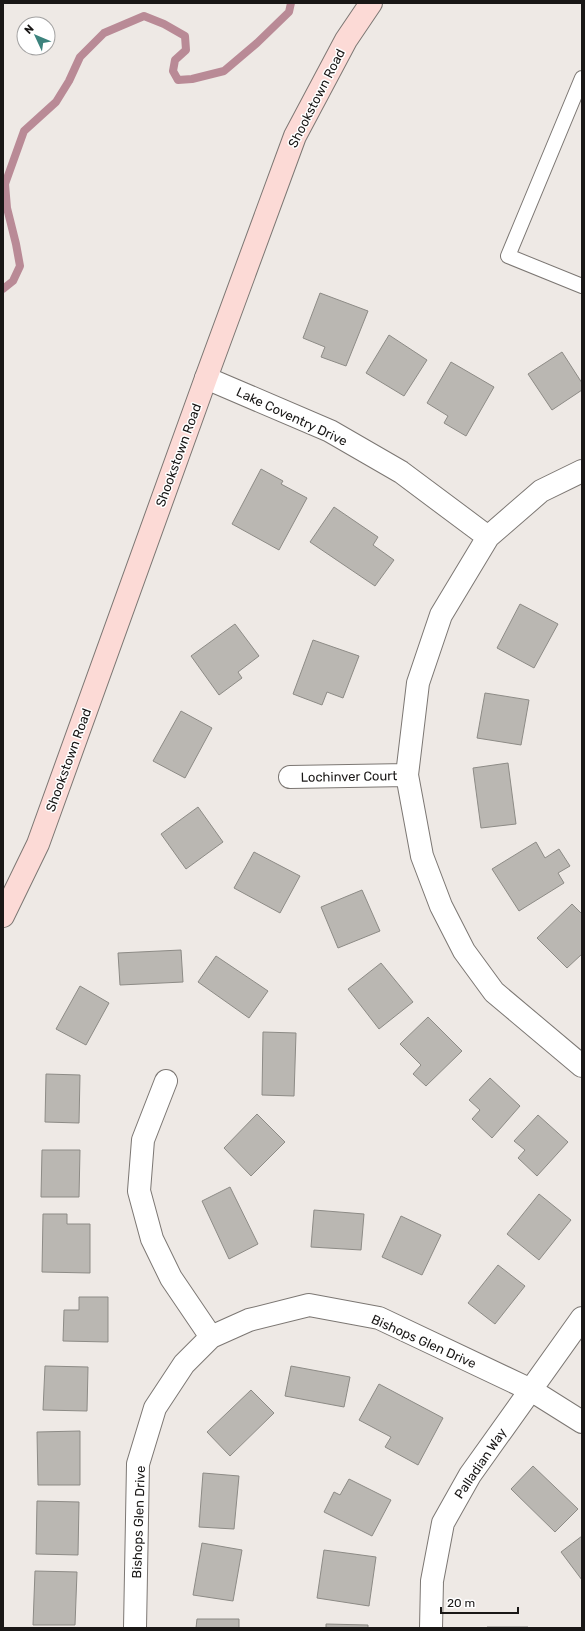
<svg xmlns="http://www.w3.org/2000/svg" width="585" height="1631" viewBox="0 0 585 1631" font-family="Rubik,sans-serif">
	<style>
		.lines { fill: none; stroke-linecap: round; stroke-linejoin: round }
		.stream { stroke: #b98a96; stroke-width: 8 }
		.building { fill: #bab7b2; stroke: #8d8b86 }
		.lane-casing { stroke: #7c7773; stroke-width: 16 }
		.street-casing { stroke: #7c7773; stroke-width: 24 }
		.secondary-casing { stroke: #7c7773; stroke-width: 24 }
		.lane { stroke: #fff; stroke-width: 14 }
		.street { stroke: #fff; stroke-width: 22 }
		.secondary { stroke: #fcdad6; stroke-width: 22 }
		.labels { text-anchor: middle; stroke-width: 3; stroke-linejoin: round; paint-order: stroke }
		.street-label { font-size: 13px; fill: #191716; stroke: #fff }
	</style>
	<rect width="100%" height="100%" fill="#eee9e5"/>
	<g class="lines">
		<!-- stream -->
		<path class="stream" d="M 3,289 L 13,281 L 20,266 L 16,244 L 7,208 L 5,184 L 24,131 L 56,102 L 69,81 L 80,57 L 104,33 L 144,16 L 164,24 L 185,36 L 186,50 L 175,60 L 173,71 L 178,80 L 192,79 L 224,71 L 257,43 L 289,12 L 291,3"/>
	</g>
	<!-- building -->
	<path class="building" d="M 320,293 L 368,311 L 346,366 L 321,357 L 325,347 L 303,338 Z
		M 389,335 L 427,360 L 404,396 L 366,373 Z
		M 562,352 L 582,383 L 582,390 L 552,410 L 528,374 Z
		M 451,362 L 494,387 L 466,436 L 444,423 L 448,416 L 427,403 Z
		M 261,469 L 283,481 L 281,484 L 307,498 L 279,550 L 232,524 Z
		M 334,507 L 378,537 L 373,545 L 394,560 L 375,586 L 310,542 Z
		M 520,604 L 558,624 L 534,668 L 497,648 Z
		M 235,624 L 259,656 L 238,672 L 242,678 L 219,695 L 191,656 Z
		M 313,640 L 359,656 L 343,698 L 327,692 L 322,705 L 293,694 Z
		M 485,693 L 529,700 L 521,745 L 477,738 Z
		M 181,711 L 212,728 L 185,778 L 153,761 Z
		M 508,763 L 516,824 L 481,828 L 473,768 Z
		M 198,807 L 223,842 L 186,869 L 161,834 Z
		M 536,842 L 545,858 L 559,849 L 570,866 L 558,873 L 564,883 L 519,911 L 492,869 Z
		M 254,852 L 300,876 L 280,913 L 234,888 Z
		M 362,890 L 380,931 L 338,948 L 321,907 Z
		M 572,904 L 582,914 L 582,954 L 567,968 L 537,938 Z
		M 181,950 L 183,982 L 120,985 L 118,953 Z
		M 216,956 L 268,991 L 249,1018 L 198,982 Z
		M 381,963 L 413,1002 L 379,1029 L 348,989 Z
		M 80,986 L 109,1003 L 86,1045 L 56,1029 Z
		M 428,1017 L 462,1051 L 426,1086 L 413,1074 L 421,1065 L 400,1044 Z
		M 263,1032 L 296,1033 L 294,1096 L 262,1095 Z
		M 46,1074 L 80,1075 L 79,1123 L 45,1122 Z
		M 490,1078 L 520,1106 L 492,1138 L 472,1119 L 480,1110 L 469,1100 Z
		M 257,1114 L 285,1142 L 251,1176 L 224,1148 Z
		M 538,1115 L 568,1142 L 537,1176 L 518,1158 L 525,1150 L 514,1141 Z
		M 42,1150 L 80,1150 L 79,1197 L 41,1197 Z
		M 230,1187 L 258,1244 L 229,1259 L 202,1201 Z
		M 539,1194 L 571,1220 L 539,1260 L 507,1234 Z
		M 314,1210 L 364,1214 L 361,1250 L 311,1247 Z
		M 43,1214 L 67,1214 L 67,1224 L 90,1224 L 90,1273 L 42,1272 Z
		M 401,1216 L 441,1235 L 422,1275 L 382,1257 Z
		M 498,1265 L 525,1286 L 495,1324 L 468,1303 Z
		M 79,1297 L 108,1297 L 108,1342 L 63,1341 L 64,1310 L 79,1310 Z
		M 45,1366 L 88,1367 L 87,1411 L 43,1410 Z
		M 291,1366 L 350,1377 L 344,1407 L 285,1396 Z
		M 379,1384 L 443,1418 L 418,1465 L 385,1447 L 391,1437 L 359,1420 Z
		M 251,1390 L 274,1413 L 230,1456 L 207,1432 Z
		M 80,1431 L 80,1485 L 38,1485 L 37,1432 Z
		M 533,1466 L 578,1509 L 555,1532 L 511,1489 Z
		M 203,1473 L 239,1476 L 234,1529 L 199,1527 Z
		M 349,1479 L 391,1500 L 372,1536 L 324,1512 L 334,1492 L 340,1495 Z
		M 37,1501 L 79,1502 L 78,1555 L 36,1554 Z
		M 582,1536 L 582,1580 L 561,1552 Z
		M 202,1543 L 242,1550 L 233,1601 L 193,1595 Z
		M 324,1550 L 376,1557 L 369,1606 L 317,1598 Z
		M 35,1571 L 77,1572 L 75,1625 L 33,1625 Z
		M 197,1619 L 239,1619 L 239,1628 L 196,1628 Z
		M 326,1624 L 368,1625 L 368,1628 L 326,1628 Z
		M 487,1627 L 528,1627 L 528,1628 L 487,1628 Z"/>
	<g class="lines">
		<defs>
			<path id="lane" d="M 582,78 L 508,256 L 582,286"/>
			<path id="street" d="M 206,378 L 330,431 L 401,472 L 488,537
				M 582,471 L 541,491 L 488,537 L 441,615 L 418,683 L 407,775 L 422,856 L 441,906 L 464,951 L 494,992 L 582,1066
				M 290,777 L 407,775
				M 166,1081 L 143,1140 L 139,1191 L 152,1239 L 171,1278 L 211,1337
				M 135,1628 L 138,1464 L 155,1408 L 184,1364 L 211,1337 L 249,1320 L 309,1305 L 379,1318 L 531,1390 L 582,1422
				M 431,1628 L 432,1581 L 443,1523 L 470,1475 L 582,1318"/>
			<path id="secondary" d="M 3,916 L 38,844 L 206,378 L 295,136 L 346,40 L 371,3"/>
		</defs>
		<!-- lane casing -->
		<use href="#lane" class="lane-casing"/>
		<!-- street casing -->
		<use href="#street" class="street-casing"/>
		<!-- secondary casing -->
		<use href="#secondary" class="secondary-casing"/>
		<!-- lane -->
		<use href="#lane" class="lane"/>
		<!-- street -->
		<use href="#street" class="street"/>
		<!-- secondary -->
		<use href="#secondary" class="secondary"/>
	</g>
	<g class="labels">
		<!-- street labels -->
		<g class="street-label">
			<text transform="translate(316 98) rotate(-63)" y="5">Shookstown Road</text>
			<text transform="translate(292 416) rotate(25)" y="5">Lake Coventry Drive</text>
			<text transform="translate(178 455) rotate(-70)" y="5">Shookstown Road</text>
			<text transform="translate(68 760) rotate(-70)" y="5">Shookstown Road</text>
			<text transform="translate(349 776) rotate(-1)" y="5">Lochinver Court</text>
			<text transform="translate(424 1341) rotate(24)" y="5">Bishops Glen Drive</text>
			<text transform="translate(480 1463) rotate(-56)" y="5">Palladian Way</text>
			<text transform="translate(138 1522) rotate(-88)" y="5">Bishops Glen Drive</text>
		</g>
	</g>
	<!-- border -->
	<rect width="585" height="1631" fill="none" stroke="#191716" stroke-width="8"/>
	<!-- north arrow -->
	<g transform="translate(36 36) rotate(314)"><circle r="19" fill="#ffffff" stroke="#a3a2a2"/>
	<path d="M0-3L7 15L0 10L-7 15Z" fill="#3c837d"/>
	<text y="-6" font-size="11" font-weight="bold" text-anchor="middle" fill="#191716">N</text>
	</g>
	<!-- scale -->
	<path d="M441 1607v6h77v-6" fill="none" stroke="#191716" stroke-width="2"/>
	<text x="447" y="1607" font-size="12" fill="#191716" stroke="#ffffff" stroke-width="3" paint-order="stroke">20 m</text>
</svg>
